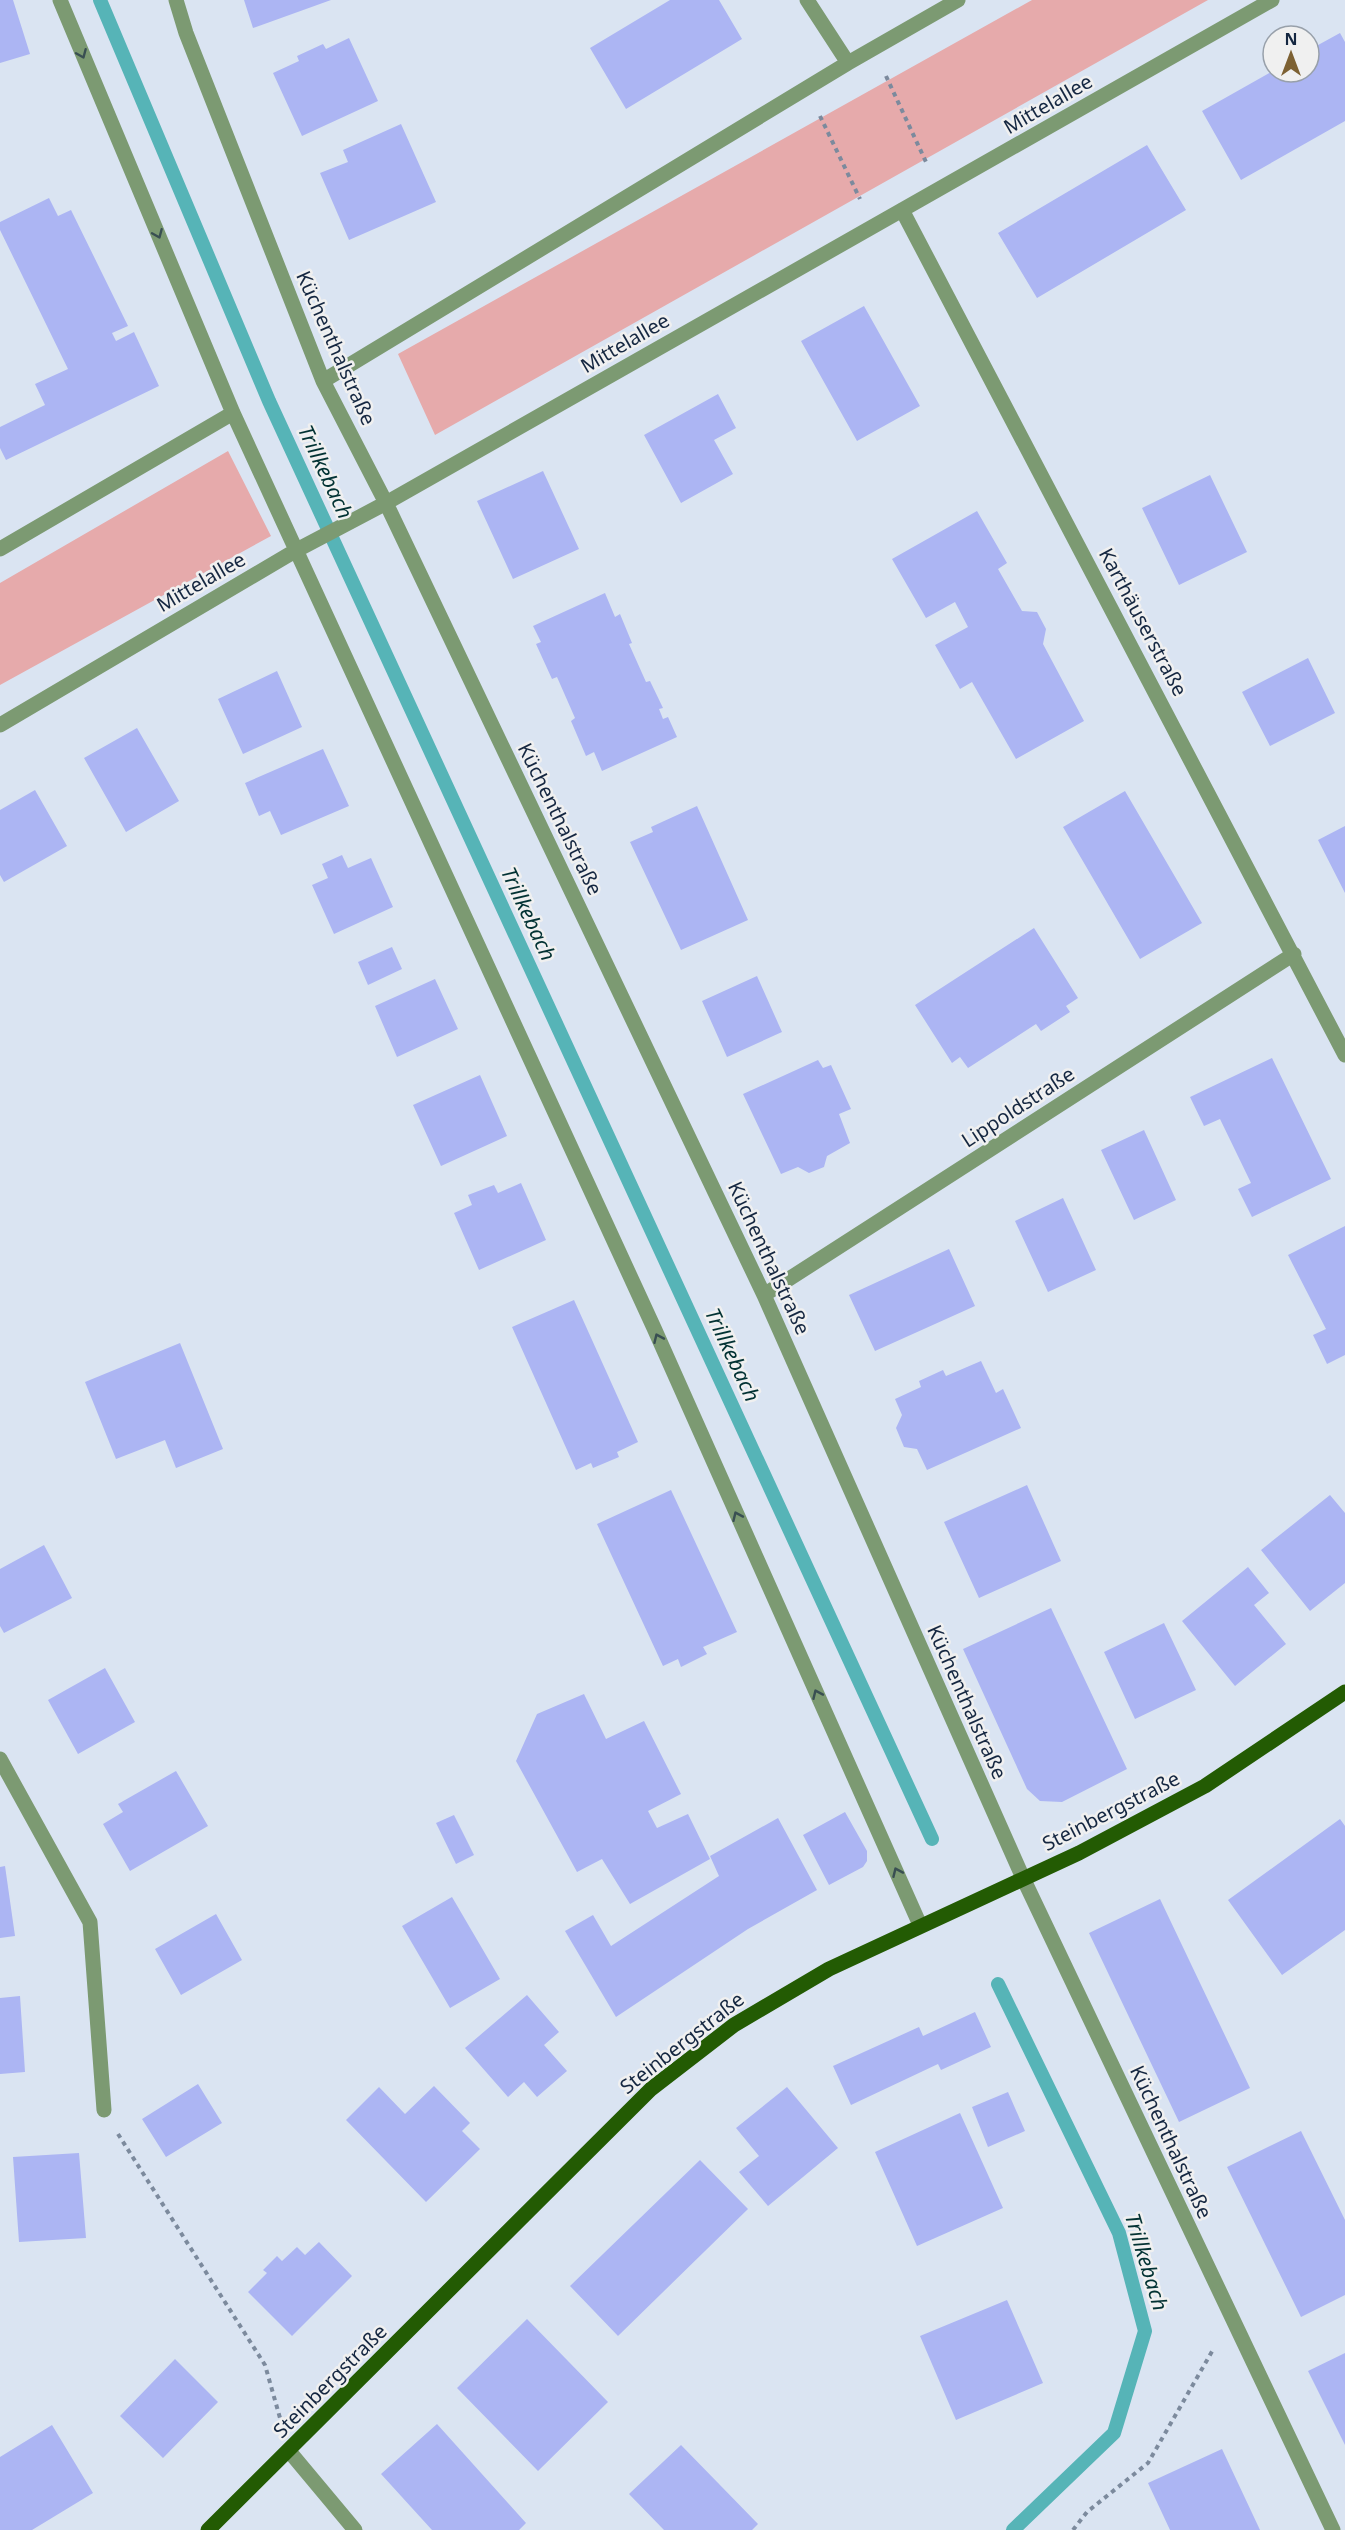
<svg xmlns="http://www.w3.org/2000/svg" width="1345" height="2530" viewBox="0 0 1345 2530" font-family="'Noto Sans',sans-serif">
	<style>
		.park { fill: #e6aaab }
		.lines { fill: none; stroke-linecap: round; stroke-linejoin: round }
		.stream { stroke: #56b4b7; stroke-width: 14 }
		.building { fill: #acb5f3 }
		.path { stroke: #7c8a9d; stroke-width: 4; stroke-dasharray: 4.5 4.5; stroke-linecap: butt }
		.minor { stroke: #7c9a72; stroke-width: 15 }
		.major { stroke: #235b03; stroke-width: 15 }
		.oneway { stroke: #394f52 }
		.labels { text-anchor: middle; stroke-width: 5; stroke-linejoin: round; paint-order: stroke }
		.street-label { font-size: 20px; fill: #152741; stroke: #f0f0f0 }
		.water-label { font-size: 21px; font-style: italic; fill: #023233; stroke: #f0f0f0 }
	</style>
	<rect width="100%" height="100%" fill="#dae4f2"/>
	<!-- park -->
	<path class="park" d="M 1032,0 L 1208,0 L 435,435 L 398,354 Z
		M 228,451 L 271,536 L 0,685 L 0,583 Z"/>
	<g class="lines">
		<!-- stream -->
		<path class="stream" d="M 100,0 L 269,401 L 932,1839
			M 998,1984 L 1119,2233 L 1145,2331 L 1114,2433 L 1013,2530"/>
	</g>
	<!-- building -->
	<path class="building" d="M 0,0 L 13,0 L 30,54 L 0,63 Z
		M 244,0 L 331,0 L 253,28 Z
		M 670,0 L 719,0 L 742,39 L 626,109 L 590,48 Z
		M 1340,33 L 1345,42 L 1345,121 L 1241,180 L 1202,111 L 1273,71 L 1309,72 L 1309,50 Z
		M 349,38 L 378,101 L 302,136 L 273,73 L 299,61 L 297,56 L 323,44 L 326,49 Z
		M 401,124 L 436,202 L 349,240 L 320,173 L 348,162 L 343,150 Z
		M 1147,145 L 1186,210 L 1037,298 L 998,233 Z
		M 49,198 L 58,216 L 71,210 L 128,326 L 112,333 L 116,341 L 134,332 L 159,386 L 6,460 L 0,448 L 0,427 L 45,405 L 35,384 L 68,369 L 0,230 L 0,222 Z
		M 864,306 L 920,406 L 857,441 L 801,341 Z
		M 718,394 L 736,428 L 714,440 L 733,474 L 681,503 L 644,435 Z
		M 543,471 L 579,549 L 513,579 L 477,501 Z
		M 1210,475 L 1247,552 L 1179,585 L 1142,508 Z
		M 977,511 L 1007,563 L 998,569 L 1022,611 L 1037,612 L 1046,629 L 1043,644 L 1084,721 L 1016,759 L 972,682 L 960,689 L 935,645 L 968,627 L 955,602 L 926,618 L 892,559 Z
		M 605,593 L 615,617 L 620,614 L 632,643 L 629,644 L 646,682 L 650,681 L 663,708 L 659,709 L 663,719 L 668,717 L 677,737 L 602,771 L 594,752 L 586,756 L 571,721 L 575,718 L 557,677 L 552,679 L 536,644 L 541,642 L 533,626 Z
		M 1308,658 L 1335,713 L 1270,746 L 1242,692 Z
		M 277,671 L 302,727 L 243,754 L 218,699 Z
		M 137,728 L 179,801 L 126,832 L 84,758 Z
		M 323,749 L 349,806 L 281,835 L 270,811 L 259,816 L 245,783 Z
		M 35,790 L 67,846 L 4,882 L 0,875 L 0,810 Z
		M 1125,791 L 1202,923 L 1140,959 L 1063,827 Z
		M 697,806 L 748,920 L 681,950 L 630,842 L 653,832 L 651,827 Z
		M 1345,826 L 1345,893 L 1318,840 Z
		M 342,855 L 348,868 L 371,858 L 393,907 L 334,934 L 312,885 L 328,878 L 322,864 Z
		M 1034,928 L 1078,998 L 1066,1006 L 1070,1012 L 1041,1031 L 1036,1024 L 968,1068 L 960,1057 L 952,1063 L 915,1005 Z
		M 392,947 L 402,969 L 368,985 L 358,962 Z
		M 757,976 L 782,1032 L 727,1057 L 702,1001 Z
		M 435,979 L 458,1029 L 397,1057 L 375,1006 Z
		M 1272,1058 L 1331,1179 L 1252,1217 L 1238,1189 L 1251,1183 L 1220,1119 L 1204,1126 L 1190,1097 Z
		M 818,1060 L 823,1068 L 831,1065 L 851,1109 L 839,1114 L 850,1143 L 827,1156 L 824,1167 L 809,1173 L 798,1167 L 781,1174 L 743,1094 Z
		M 480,1075 L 507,1136 L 441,1166 L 413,1105 Z
		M 1144,1130 L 1176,1200 L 1134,1220 L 1101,1150 Z
		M 521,1183 L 546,1240 L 479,1270 L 454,1213 L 472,1205 L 468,1195 L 494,1185 L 498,1193 Z
		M 1063,1198 L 1096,1270 L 1048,1292 L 1015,1221 Z
		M 1345,1226 L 1345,1355 L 1327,1364 L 1313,1335 L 1326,1329 L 1288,1255 Z
		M 949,1249 L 975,1306 L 875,1351 L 849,1295 Z
		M 574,1300 L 638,1442 L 617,1452 L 619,1457 L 593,1468 L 591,1463 L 576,1470 L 512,1327 Z
		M 180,1343 L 223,1449 L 176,1468 L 165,1440 L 116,1459 L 85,1382 Z
		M 981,1361 L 996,1393 L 1003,1389 L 1021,1428 L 927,1470 L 917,1449 L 904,1447 L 896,1428 L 902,1415 L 895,1399 L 921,1387 L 919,1381 L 943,1370 L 946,1376 Z
		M 1027,1485 L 1061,1561 L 979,1598 L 944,1522 Z
		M 671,1490 L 737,1632 L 703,1647 L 707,1654 L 681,1667 L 678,1659 L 663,1666 L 597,1524 Z
		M 1330,1495 L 1345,1513 L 1345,1583 L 1310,1611 L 1261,1550 Z
		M 44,1545 L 72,1598 L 4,1633 L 0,1626 L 0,1569 Z
		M 1248,1567 L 1269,1593 L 1254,1605 L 1286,1644 L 1235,1686 L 1182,1621 Z
		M 1051,1608 L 1127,1769 L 1062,1802 L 1040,1801 L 1027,1789 L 963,1649 Z
		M 1164,1623 L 1196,1690 L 1135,1719 L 1104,1652 Z
		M 105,1668 L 135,1722 L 78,1754 L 48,1700 Z
		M 584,1694 L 606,1739 L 644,1721 L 681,1794 L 648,1811 L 657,1828 L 688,1814 L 710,1859 L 630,1904 L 602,1859 L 577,1872 L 516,1761 L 537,1714 Z
		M 176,1771 L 208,1826 L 130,1871 L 103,1824 L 123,1812 L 118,1804 Z
		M 845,1812 L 867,1851 L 867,1861 L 863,1867 L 829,1885 L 803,1835 Z
		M 454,1815 L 474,1855 L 456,1864 L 436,1823 Z
		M 778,1818 L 817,1890 L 748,1929 L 616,2017 L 565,1931 L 593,1915 L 611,1946 L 719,1876 L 710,1856 Z
		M 1340,1819 L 1345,1826 L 1345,1930 L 1282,1975 L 1228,1900 Z
		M 5,1866 L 15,1936 L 0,1938 L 0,1867 Z
		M 452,1897 L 500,1979 L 450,2008 L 402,1926 Z
		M 1160,1899 L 1250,2088 L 1179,2122 L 1089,1933 Z
		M 216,1914 L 242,1960 L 181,1995 L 155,1949 Z
		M 527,1995 L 559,2032 L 544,2045 L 567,2071 L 537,2097 L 524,2082 L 508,2097 L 465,2048 Z
		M 20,1996 L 25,2072 L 0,2074 L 0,1998 Z
		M 975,2012 L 991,2047 L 941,2070 L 938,2064 L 851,2105 L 833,2066 L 919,2027 L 923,2036 Z
		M 198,2084 L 222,2123 L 166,2157 L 142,2119 Z
		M 434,2086 L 470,2123 L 462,2131 L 480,2149 L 426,2202 L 346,2120 L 379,2087 L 405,2114 Z
		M 787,2087 L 838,2148 L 768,2206 L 739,2172 L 759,2156 L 736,2128 Z
		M 1008,2092 L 1025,2131 L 988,2147 L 972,2107 Z
		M 960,2113 L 1003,2208 L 917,2246 L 875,2152 Z
		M 1301,2131 L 1345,2220 L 1345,2295 L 1301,2317 L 1227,2167 Z
		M 79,2153 L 86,2238 L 19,2242 L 13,2157 Z
		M 700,2160 L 748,2209 L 618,2336 L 570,2286 Z
		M 319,2242 L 352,2276 L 292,2336 L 248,2292 L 267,2273 L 263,2270 L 277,2256 L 282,2261 L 297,2247 L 305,2255 Z
		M 1007,2300 L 1043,2383 L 956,2420 L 920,2336 Z
		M 527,2319 L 608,2402 L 538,2471 L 457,2388 Z
		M 1345,2353 L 1345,2445 L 1308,2371 Z
		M 175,2359 L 218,2402 L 163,2458 L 120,2416 Z
		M 437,2424 L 526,2523 L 519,2530 L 432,2530 L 381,2474 Z
		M 52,2425 L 93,2493 L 32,2530 L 0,2530 L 0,2457 Z
		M 681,2445 L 758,2524 L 752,2530 L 664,2530 L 629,2494 Z
		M 1222,2449 L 1260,2530 L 1170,2530 L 1148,2483 Z"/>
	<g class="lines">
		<!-- path -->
		<path class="path" d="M 886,76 L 926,162
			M 820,116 L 860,199
			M 118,2134 L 265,2365 L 280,2418
			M 1073,2530 L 1087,2512 L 1148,2463 L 1214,2348"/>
		<!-- minor -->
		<path class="minor" d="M 60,0 L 233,413 L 654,1328 L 920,1925
			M 176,0 L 186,33 L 323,381 L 386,503 L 764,1295 L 1023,1878 L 1333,2530
			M 807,0 L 848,63
			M 902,210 L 1345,1055
			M 323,381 L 848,63 L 958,0
			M 0,549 L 233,413
			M 0,725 L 295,551 L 386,503 L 1272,0
			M 764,1295 L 1294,954
			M 0,1759 L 90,1922 L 104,2110
			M 289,2451 L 355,2530"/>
		<!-- major -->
		<path class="major" d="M 208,2530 L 651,2089 L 734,2025 L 829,1969 L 1079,1853 L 1205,1786 L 1345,1692"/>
	</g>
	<!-- one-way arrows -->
	<defs><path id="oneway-chevron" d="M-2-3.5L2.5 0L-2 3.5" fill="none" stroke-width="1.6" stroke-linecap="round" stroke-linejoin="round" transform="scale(1.5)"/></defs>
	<g class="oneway">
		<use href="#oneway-chevron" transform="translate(82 54) rotate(67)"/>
		<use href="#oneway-chevron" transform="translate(158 234) rotate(67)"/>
		<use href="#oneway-chevron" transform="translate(658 1338) rotate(-114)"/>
		<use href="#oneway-chevron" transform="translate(737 1516) rotate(-114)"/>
		<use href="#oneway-chevron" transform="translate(817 1694) rotate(-114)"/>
		<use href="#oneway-chevron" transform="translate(897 1872) rotate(-114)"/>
	</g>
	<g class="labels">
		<!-- street labels -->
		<g class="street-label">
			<text transform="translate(1048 104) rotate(-30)" y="7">Mittelallee</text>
			<text transform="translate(625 343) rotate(-30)" y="7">Mittelallee</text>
			<text transform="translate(336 348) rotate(66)" y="7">Küchenthalstraße</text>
			<text transform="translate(201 582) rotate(-30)" y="7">Mittelallee</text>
			<text transform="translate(1143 622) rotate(62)" y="7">Karthäuserstraße</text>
			<text transform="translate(560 819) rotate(64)" y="7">Küchenthalstraße</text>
			<text transform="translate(1018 1107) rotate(-33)" y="7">Lippoldstraße</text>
			<text transform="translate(769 1258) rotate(65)" y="7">Küchenthalstraße</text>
			<text transform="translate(967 1702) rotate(66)" y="7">Küchenthalstraße</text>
			<text transform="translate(1111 1811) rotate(-27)" y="7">Steinbergstraße</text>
			<text transform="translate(682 2043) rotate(-38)" y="7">Steinbergstraße</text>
			<text transform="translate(1171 2142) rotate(65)" y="7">Küchenthalstraße</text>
			<text transform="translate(330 2381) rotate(-45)" y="7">Steinbergstraße</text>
		</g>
		<!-- water labels -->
		<g class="water-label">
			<text transform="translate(325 472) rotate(65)" y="7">Trillkebach</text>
			<text transform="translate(528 914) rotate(65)" y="7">Trillkebach</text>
			<text transform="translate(732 1355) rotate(65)" y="7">Trillkebach</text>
			<text transform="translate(1146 2262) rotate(73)" y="7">Trillkebach</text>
		</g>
	</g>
	<!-- north arrow -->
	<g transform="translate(1291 54)"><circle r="28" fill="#f0f0f0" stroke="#98a0aa" stroke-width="1.5"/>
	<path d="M0-4.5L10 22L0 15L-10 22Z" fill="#7d6133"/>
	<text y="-9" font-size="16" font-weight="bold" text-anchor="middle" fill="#152741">N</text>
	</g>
</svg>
